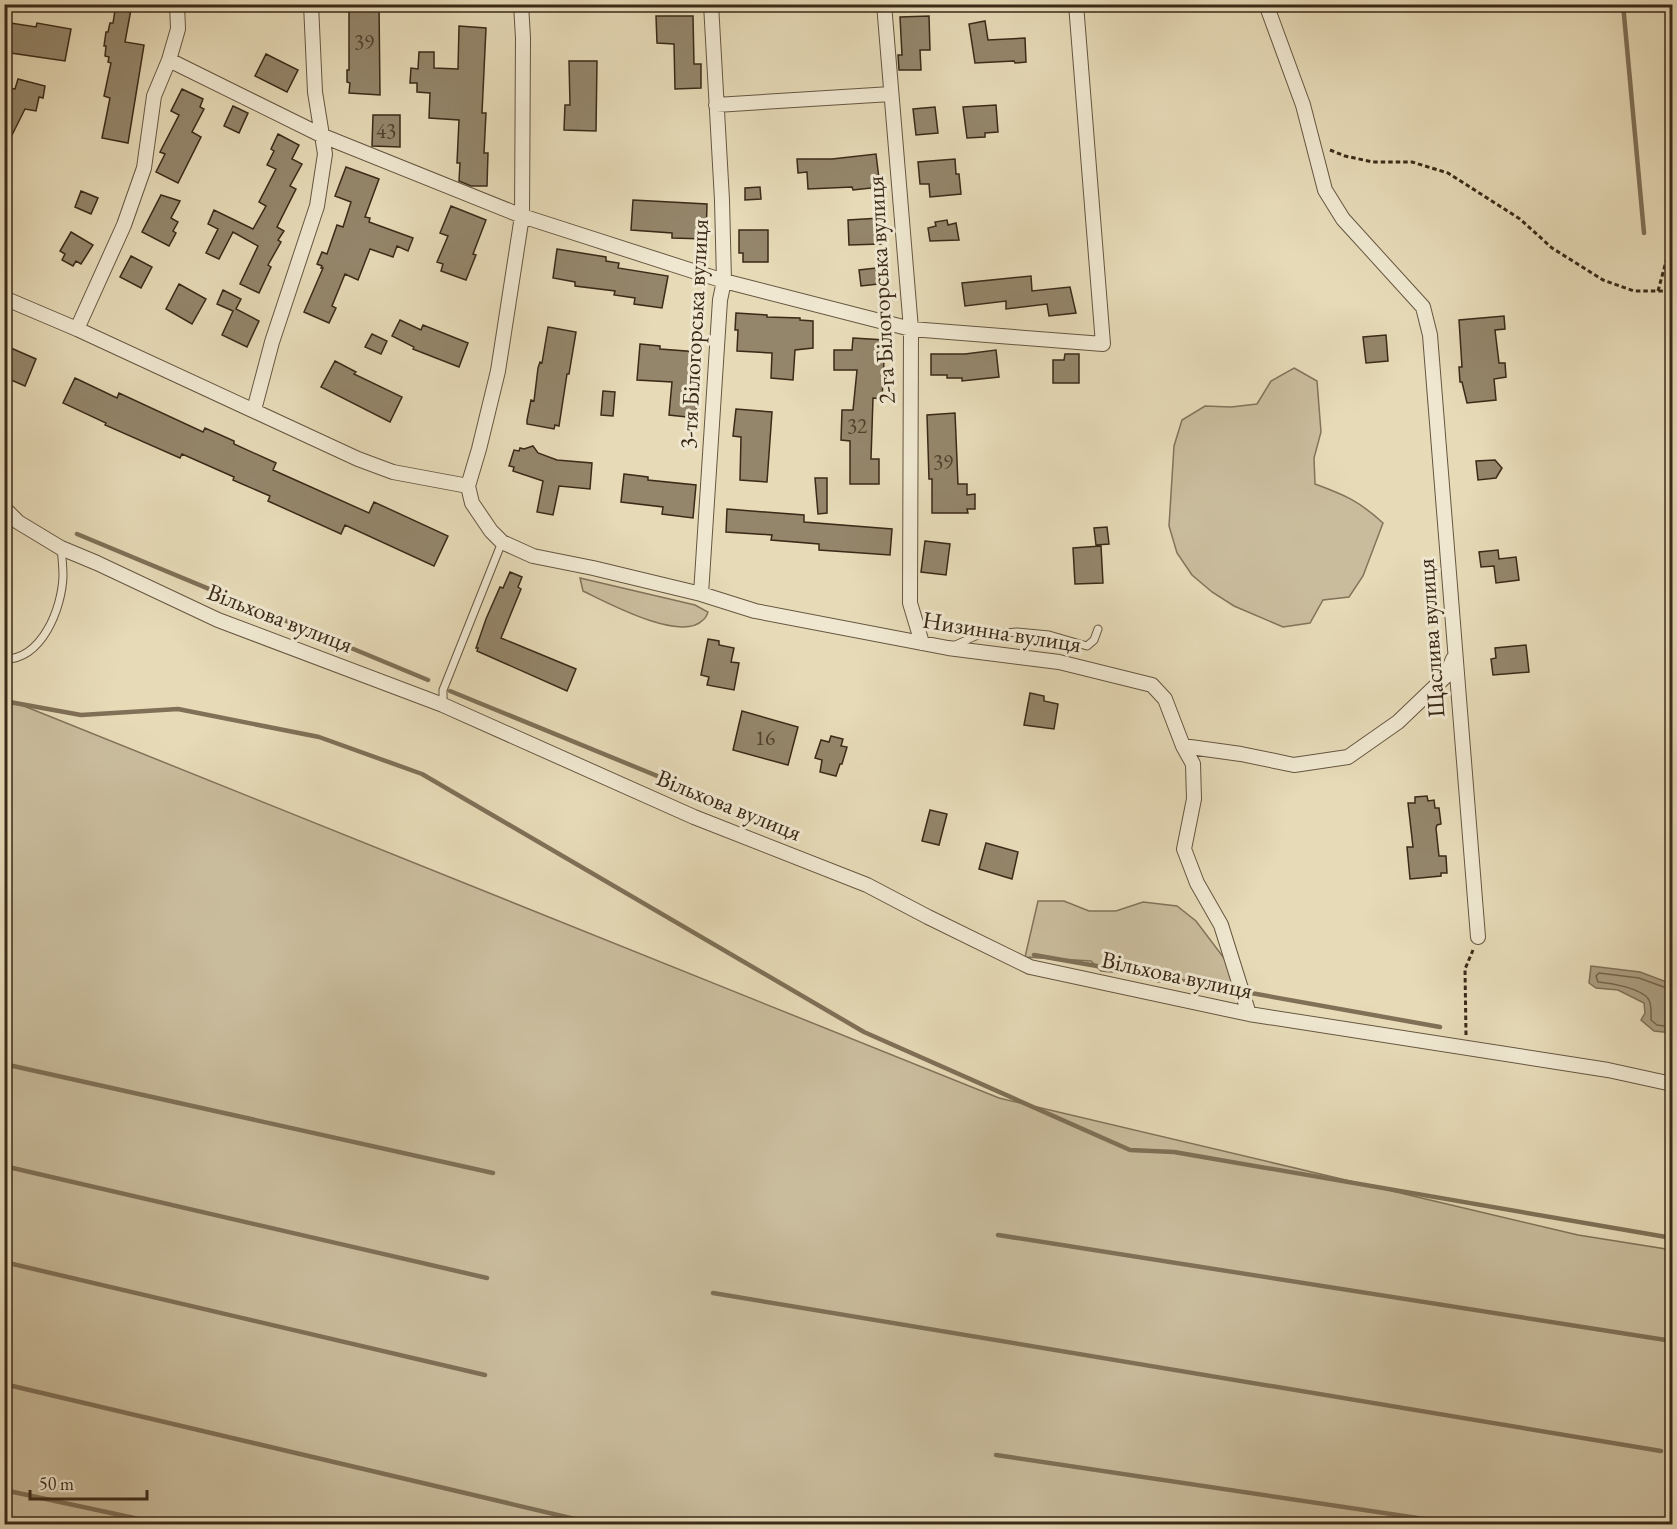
<svg xmlns="http://www.w3.org/2000/svg" width="1677" height="1529" viewBox="0 0 1677 1529" font-family="'EB Garamond',serif">
	<style>
		.green { fill: #c9bc9c; stroke: #82735a; stroke-width: 1.5 }
		.water { fill: #ac9e81; stroke: #7f7057; stroke-width: 1.5 }
		.lines { fill: none; stroke-linecap: round; stroke-linejoin: round }
		.shore { stroke: #74644c; stroke-width: 1.5 }
		.stream { stroke: #7f7057; stroke-width: 4.5 }
		.building { fill: #94866b; stroke: #3b2a18; stroke-width: 1.5 }
		.lane-casing { stroke: #665640; stroke-width: 9 }
		.street-casing { stroke: #665640; stroke-width: 16 }
		.path { stroke: #3b2a18; stroke-width: 3; stroke-dasharray: 4.5 3; stroke-linecap: butt }
		.lane { stroke: #efe7d0; stroke-width: 7 }
		.street { stroke: #efe7d0; stroke-width: 14 }
		.labels { text-anchor: middle; stroke-width: 6; stroke-linejoin: round; paint-order: stroke }
		.number-label { font-size: 21px; fill: #51412d }
		.street-label { font-size: 24px; fill: #3b2a18; stroke: #efe7d0 }
	</style>
	<rect width="100%" height="100%" fill="#e6dab7"/>
	<filter id="stains"><feTurbulence type="fractalNoise" baseFrequency=".00333" numOctaves="4"/><feColorMatrix values="0 0 0 0 .2 0 0 0 0 .09 0 0 0 0 .02 0 0 0 .5 -.17"/></filter>
	<radialGradient id="worn" r=".72"><stop offset=".6" stop-color="#630" stop-opacity="0"/><stop offset="1" stop-color="#630" stop-opacity=".3"/></radialGradient>
	<!-- green -->
	<path class="green" d="M 1294,368 L 1317,381 L 1321,432 L 1314,458 L 1315,484 C 1345,495 1359,501 1383,523 L 1363,576 L 1349,597 L 1323,600 L 1310,623 L 1283,627 L 1234,606 L 1212,592 L 1192,575 L 1177,553 L 1169,526 L 1174,446 L 1182,420 L 1205,406 L 1231,407 L 1257,404 L 1271,381 Z
		M 580,578 L 695,605 L 708,612 C 707,615 706,618 703,620 C 681,643 606,602 583,591 Z
		M 4,698 L 999,1098 L 1578,1235 L 1672,1250 L 1672,1524 L 5,1524 Z
		M 1038,901 L 1064,901 L 1089,911 L 1116,911 L 1143,902 L 1177,906 L 1196,921 L 1230,966 L 1233,989 L 1228,995 L 1200,986 L 1173,982 L 1159,982 L 1132,974 L 1101,971 L 1091,961 L 1025,957 Z"/>
	<!-- water -->
	<path class="water" d="M 1591,966 L 1640,972 L 1672,984 L 1672,1033 L 1654,1031 L 1641,1020 L 1645,1013 L 1644,1003 L 1618,990 L 1596,988 L 1589,983 Z"/>
	<g class="lines">
		<!-- shore -->
		<path class="shore" d="M 1672,990 L 1639,978 L 1599,973 L 1596,976 L 1598,982 C 1610,983 1642,988 1649,1000 C 1652,1006 1651,1015 1651,1020 L 1657,1025 L 1672,1027"/>
		<!-- stream -->
		<path class="stream" d="M 1623,4 L 1644,233
			M 77,534 L 428,680
			M 450,691 L 711,798
			M 4,701 L 81,715 L 178,709 L 319,737 L 422,774 L 864,1032 L 1130,1150 L 1174,1152 L 1672,1238
			M 1034,955 L 1234,990
			M 1251,993 L 1440,1027
			M 4,1064 L 493,1173
			M 4,1166 L 487,1278
			M 998,1235 L 1672,1341
			M 4,1262 L 485,1375
			M 713,1293 L 1661,1451
			M 4,1384 L 596,1524
			M 996,1455 L 1458,1524
			M 4,1490 L 162,1524"/>
	</g>
	<!-- building -->
	<path class="building" d="M 116,4 L 132,4 L 125,42 L 144,45 L 128,143 L 102,138 L 110,98 L 104,96 L 111,63 L 108,62 L 109,57 L 105,56 L 106,46 L 104,46 L 106,32 L 108,32 L 110,23 L 113,23 Z
		M 349,4 L 379,4 L 380,95 L 349,93 L 350,83 L 347,82 L 347,70 L 349,70 Z
		M 656,16 L 693,16 L 694,64 L 701,64 L 701,88 L 675,89 L 674,44 L 657,43 Z
		M 929,16 L 930,50 L 920,50 L 921,70 L 899,70 L 898,55 L 902,55 L 900,17 Z
		M 985,21 L 988,40 L 1025,38 L 1026,62 L 1015,63 L 1014,61 L 975,63 L 969,24 Z
		M 4,22 L 36,27 L 37,23 L 71,29 L 65,61 L 4,52 Z
		M 459,26 L 486,28 L 482,113 L 486,113 L 484,153 L 488,153 L 487,186 L 471,186 L 459,181 L 460,163 L 457,163 L 459,120 L 429,118 L 430,93 L 417,92 L 417,83 L 410,83 L 411,68 L 418,69 L 419,52 L 434,52 L 434,68 L 458,69 Z
		M 266,54 L 298,70 L 287,92 L 255,76 Z
		M 569,61 L 597,61 L 596,131 L 564,130 L 565,105 L 570,105 Z
		M 18,79 L 45,86 L 43,98 L 39,97 L 36,111 L 25,109 L 4,151 L 4,110 L 9,88 L 15,89 Z
		M 182,89 L 203,99 L 200,107 L 204,109 L 192,132 L 201,137 L 178,183 L 156,172 L 165,154 L 160,152 L 179,115 L 171,111 Z
		M 996,105 L 998,132 L 985,133 L 985,137 L 967,138 L 963,107 Z
		M 233,106 L 248,113 L 239,133 L 224,126 Z
		M 935,107 L 938,133 L 916,135 L 913,109 Z
		M 373,115 L 400,115 L 400,147 L 372,146 Z
		M 278,134 L 299,145 L 292,159 L 302,164 L 290,186 L 296,189 L 277,227 L 284,231 L 278,240 L 281,242 L 268,265 L 271,267 L 259,293 L 240,284 L 258,246 L 233,232 L 219,259 L 206,253 L 218,229 L 208,224 L 214,210 L 253,229 L 266,206 L 259,202 L 276,169 L 267,165 L 274,151 L 271,149 Z
		M 876,154 L 880,187 L 853,190 L 852,187 L 808,189 L 807,172 L 798,173 L 797,159 L 832,159 Z
		M 955,159 L 956,174 L 959,174 L 961,194 L 930,197 L 929,184 L 920,184 L 918,162 Z
		M 346,167 L 379,179 L 365,217 L 370,218 L 369,222 L 413,238 L 408,251 L 397,246 L 393,257 L 370,249 L 358,280 L 345,274 L 332,306 L 336,308 L 329,323 L 304,312 L 323,268 L 321,268 L 322,266 L 317,264 L 322,252 L 327,254 L 337,225 L 343,227 L 351,202 L 335,196 Z
		M 760,187 L 761,199 L 745,200 L 745,188 Z
		M 81,191 L 98,198 L 91,214 L 75,207 Z
		M 161,195 L 180,201 L 171,218 L 178,222 L 173,231 L 176,233 L 169,246 L 142,232 Z
		M 633,200 L 707,204 L 706,239 L 672,238 L 672,233 L 631,230 Z
		M 451,206 L 486,220 L 473,254 L 476,255 L 466,280 L 441,271 L 443,264 L 437,262 L 448,236 L 440,233 Z
		M 880,218 L 881,244 L 849,245 L 848,220 Z
		M 947,220 L 948,225 L 956,223 L 959,240 L 930,241 L 928,228 L 936,226 L 935,222 Z
		M 739,230 L 768,230 L 768,262 L 743,262 L 743,253 L 739,253 Z
		M 71,232 L 93,245 L 81,264 L 76,261 L 73,266 L 62,260 L 65,254 L 60,251 Z
		M 557,249 L 606,257 L 606,261 L 619,263 L 618,268 L 668,276 L 662,308 L 634,304 L 635,298 L 614,295 L 615,291 L 575,286 L 575,282 L 553,278 Z
		M 131,256 L 152,267 L 141,288 L 120,277 Z
		M 885,267 L 887,283 L 861,286 L 859,270 Z
		M 1031,276 L 1032,291 L 1070,287 L 1076,313 L 1049,316 L 1047,304 L 1006,309 L 1006,301 L 965,306 L 962,283 Z
		M 179,284 L 206,299 L 192,324 L 166,309 Z
		M 223,290 L 241,299 L 236,309 L 259,321 L 247,347 L 222,335 L 233,311 L 217,304 Z
		M 736,313 L 767,315 L 767,317 L 800,318 L 800,320 L 813,321 L 813,348 L 795,350 L 793,380 L 771,378 L 772,353 L 737,351 L 738,330 L 735,330 Z
		M 1504,316 L 1505,329 L 1495,330 L 1499,363 L 1505,363 L 1506,377 L 1494,379 L 1496,400 L 1467,403 L 1462,382 L 1460,382 L 1459,367 L 1462,367 L 1459,320 Z
		M 400,320 L 421,330 L 423,325 L 468,343 L 459,367 L 413,349 L 414,347 L 392,336 Z
		M 548,327 L 576,332 L 569,374 L 567,374 L 559,426 L 555,425 L 554,429 L 527,424 L 527,420 L 531,400 L 534,401 L 538,368 L 540,362 L 542,363 Z
		M 372,334 L 387,341 L 381,354 L 365,347 Z
		M 1386,335 L 1388,361 L 1366,363 L 1363,337 Z
		M 853,338 L 885,340 L 882,399 L 873,398 L 871,459 L 879,459 L 879,484 L 850,484 L 850,441 L 841,440 L 842,410 L 853,410 L 857,370 L 834,370 L 834,350 L 852,350 Z
		M 640,344 L 660,346 L 660,349 L 699,352 L 696,418 L 669,415 L 672,382 L 637,380 Z
		M 4,345 L 36,359 L 25,386 L 4,377 Z
		M 996,350 L 999,377 L 962,381 L 962,378 L 947,378 L 947,375 L 931,375 L 931,354 L 965,354 Z
		M 1065,354 L 1079,354 L 1079,383 L 1053,383 L 1053,360 L 1064,360 Z
		M 335,361 L 356,372 L 354,374 L 402,397 L 390,422 L 321,387 Z
		M 75,378 L 117,398 L 119,393 L 203,432 L 205,428 L 234,441 L 234,444 L 276,463 L 273,470 L 369,513 L 374,502 L 448,536 L 434,566 L 345,525 L 341,534 L 268,501 L 270,496 L 233,480 L 234,477 L 182,454 L 180,458 L 105,425 L 106,423 L 63,403 Z
		M 603,391 L 615,392 L 613,416 L 601,415 Z
		M 736,409 L 772,412 L 767,482 L 740,480 L 741,437 L 733,436 Z
		M 955,413 L 958,484 L 967,484 L 967,495 L 975,494 L 975,509 L 967,509 L 968,513 L 932,513 L 932,479 L 929,479 L 927,415 Z
		M 533,446 L 538,453 L 557,460 L 592,463 L 590,489 L 559,486 L 553,515 L 537,512 L 543,481 L 513,471 L 514,467 L 509,466 L 514,450 L 519,451 L 520,448 L 524,449 Z
		M 1495,460 L 1502,468 L 1496,478 L 1478,480 L 1476,461 Z
		M 624,474 L 648,477 L 648,480 L 696,485 L 693,518 L 662,514 L 663,507 L 621,502 Z
		M 815,478 L 827,478 L 827,513 L 818,514 Z
		M 727,509 L 804,515 L 804,522 L 892,529 L 890,555 L 819,550 L 819,544 L 771,540 L 772,535 L 726,532 Z
		M 1107,527 L 1109,544 L 1096,545 L 1094,528 Z
		M 925,541 L 950,544 L 946,575 L 921,572 Z
		M 1101,546 L 1103,583 L 1075,584 L 1073,548 Z
		M 1498,550 L 1499,559 L 1516,557 L 1519,580 L 1496,583 L 1494,566 L 1481,567 L 1479,552 Z
		M 510,572 L 522,577 L 518,587 L 521,589 L 501,638 L 576,669 L 567,691 L 477,651 L 478,648 L 476,648 L 486,619 L 500,587 L 503,588 Z
		M 708,639 L 719,641 L 719,645 L 734,648 L 731,662 L 739,663 L 734,690 L 707,685 L 709,677 L 701,675 Z
		M 1526,645 L 1529,672 L 1493,675 L 1491,659 L 1496,658 L 1495,648 Z
		M 1030,693 L 1044,696 L 1044,701 L 1058,704 L 1054,729 L 1024,725 Z
		M 742,711 L 798,727 L 788,765 L 733,750 Z
		M 831,736 L 843,739 L 841,746 L 847,747 L 842,764 L 840,764 L 836,776 L 820,772 L 822,760 L 815,758 L 821,740 L 829,742 Z
		M 1427,796 L 1428,801 L 1434,800 L 1435,808 L 1439,808 L 1441,824 L 1437,825 L 1436,828 L 1439,856 L 1446,856 L 1447,873 L 1441,873 L 1441,876 L 1410,879 L 1407,847 L 1413,847 L 1408,803 L 1415,803 L 1415,797 Z
		M 930,810 L 947,814 L 939,845 L 922,841 Z
		M 986,843 L 1018,852 L 1012,879 L 979,869 Z"/>
	<g class="lines">
		<defs>
			<path id="lane" d="M 953,646 L 978,635 L 1017,632 L 1049,635 L 1087,646 L 1094,640 L 1098,629
				M 4,659 C 42,660 62,608 63,576 C 63,567 62,557 61,548
				M 443,705 L 443,690 L 502,542"/>
			<path id="street" d="M 521,4 L 523,38 L 522,216 L 498,371 L 479,449 L 468,486 L 472,503 L 491,531 L 502,542 L 533,556 L 593,568 L 701,594 L 755,611 L 948,648 L 1059,662 L 1152,685 L 1165,699 L 1183,746 L 1193,764 L 1194,799 L 1184,849 L 1197,883 L 1221,925 L 1249,1014
				M 884,4 L 911,329 L 910,603 L 922,643
				M 1266,4 L 1303,105 L 1325,190 L 1343,219 L 1423,307 L 1430,335 L 1478,937
				M 169,60 L 323,136 L 522,216 L 724,281 L 911,329 L 1103,344 L 1076,4
				M 716,105 L 891,94
				M 4,298 L 77,329 L 358,459 L 393,472 L 468,486
				M 77,329 L 124,225 L 144,168 L 154,96 L 169,60 L 178,29 L 177,4
				M 254,410 L 272,342 L 317,206 L 325,154 L 315,92 L 311,4
				M 4,508 L 18,522 L 61,548 L 97,563 L 218,620 L 443,705 L 694,817 L 867,885 L 928,917 L 1030,967 L 1249,1014 L 1608,1070 L 1672,1084
				M 701,594 L 720,300 L 724,281 L 722,200 L 711,4
				M 1183,746 L 1241,754 L 1294,765 L 1348,757 L 1398,722 L 1446,676 L 1453,659"/>
		</defs>
		<!-- lane casing -->
		<use href="#lane" class="lane-casing"/>
		<!-- street casing -->
		<use href="#street" class="street-casing"/>
		<!-- path -->
		<path class="path" d="M 1330,150 L 1345,156 L 1373,162 L 1412,162 L 1448,173 L 1520,219 L 1552,248 L 1603,280 L 1634,291 L 1668,291 L 1672,293
			M 1658,291 L 1668,254 L 1672,251
			M 1466,1035 L 1465,969 L 1473,950"/>
		<!-- lane -->
		<use href="#lane" class="lane"/>
		<!-- street -->
		<use href="#street" class="street"/>
	</g>
	<g class="labels">
		<!-- number labels -->
		<g class="number-label">
			<text x="364" y="49">39</text>
			<text x="386" y="138">43</text>
			<text x="857" y="433">32</text>
			<text x="943" y="469">39</text>
			<text x="765" y="745">16</text>
		</g>
		<!-- street labels -->
		<g class="street-label">
			<text transform="translate(881 290) rotate(-93)" y="8">2-га Білогорська вулиця</text>
			<text transform="translate(694 334) rotate(-87)" y="8">3-тя Білогорська вулиця</text>
			<text transform="translate(280 618) rotate(21)" y="8">Вільхова вулиця</text>
			<text transform="translate(1002 632) rotate(9)" y="8">Низинна вулиця</text>
			<text transform="translate(1431 638) rotate(-94)" y="8">Щаслива вулиця</text>
			<text transform="translate(729 805) rotate(22)" y="8">Вільхова вулиця</text>
			<text transform="translate(1177 975) rotate(12)" y="8">Вільхова вулиця</text>
		</g>
	</g>
	<!-- margin -->
	<rect width="1677" height="1529" fill="none" stroke="#e6dab7" stroke-width="24"/>
	<rect x="6" y="6" width="1665" height="1517" fill="none" stroke="#3b2a18" stroke-width="3"/>
	<rect x="12" y="12" width="1653" height="1505" fill="none" stroke="#3b2a18" stroke-width="1.5"/>
	<!-- scale -->
	<path d="M30 1490v9h117v-9" fill="none" stroke="#3b2a18" stroke-width="3"/>
	<text x="39" y="1490" font-size="18" fill="#3b2a18" stroke="#efe7d0" stroke-width="4.5" paint-order="stroke">50 m</text>
	<rect width="100%" height="100%" filter="url(#stains)"/>
	<rect width="100%" height="100%" fill="url(#worn)"/>
</svg>
